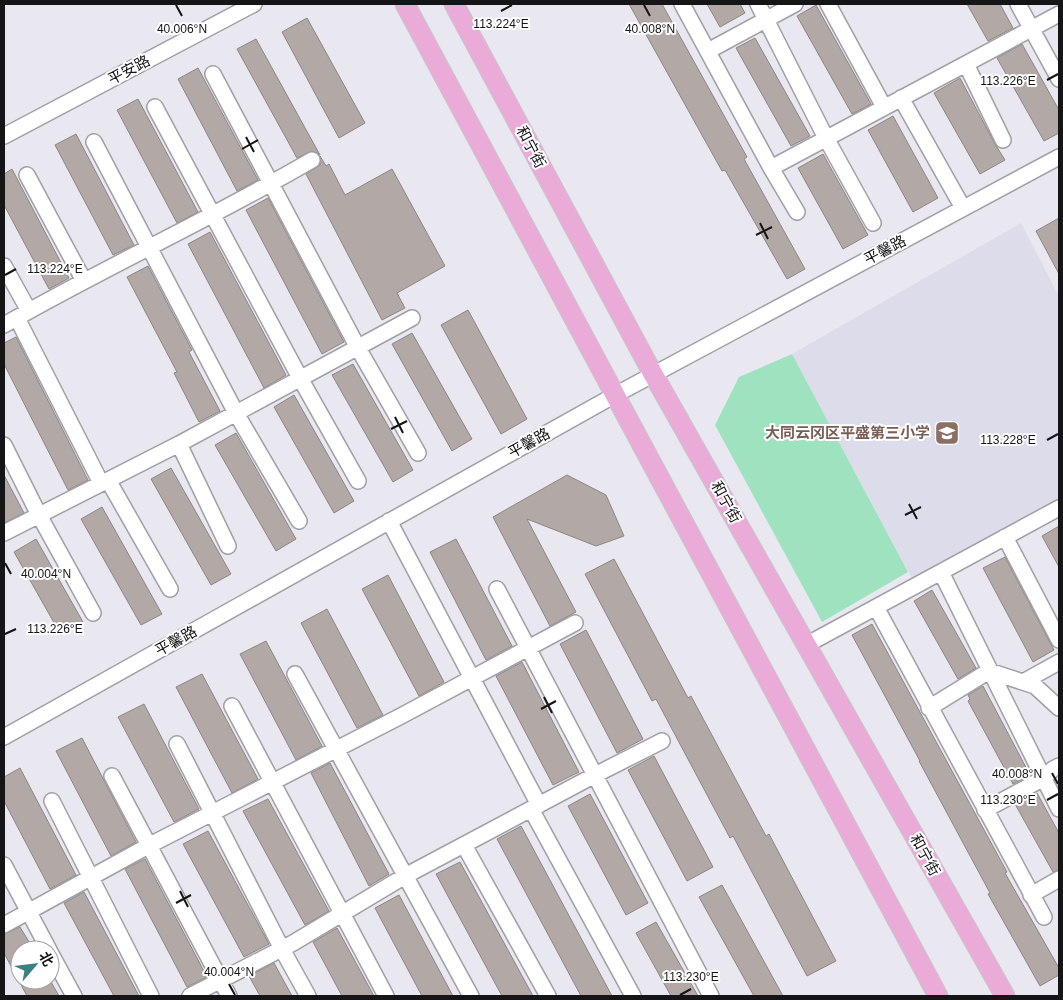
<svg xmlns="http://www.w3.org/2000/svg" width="1063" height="1000" viewBox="0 0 1063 1000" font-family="Helvetica,'Noto Sans SC',sans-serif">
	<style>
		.built { fill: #dddceb }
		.green { fill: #9fe2c0 }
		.building { fill: #b2a9a7; stroke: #8d8583 }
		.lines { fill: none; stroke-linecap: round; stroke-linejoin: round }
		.minor-casing { stroke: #9f9fa6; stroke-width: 18 }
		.major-casing { stroke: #c7c7c7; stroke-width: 21 }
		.minor { stroke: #fff; stroke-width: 15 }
		.major { stroke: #eaabd9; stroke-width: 19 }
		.ticks { fill: none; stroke: #151517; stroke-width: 2 }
		.labels { text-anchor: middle; stroke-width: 4; stroke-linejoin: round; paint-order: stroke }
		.street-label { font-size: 15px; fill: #151517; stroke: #fff }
		.education-label { font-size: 15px; font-weight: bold; fill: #785e54; stroke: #fff; text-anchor: end }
		.ticks-label { font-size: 12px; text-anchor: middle; fill: #151517; stroke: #fff; stroke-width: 4; stroke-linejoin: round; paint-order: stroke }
	</style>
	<rect width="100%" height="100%" fill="#e9e8f0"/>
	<!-- built -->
	<path class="built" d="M 1021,223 L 1059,296 L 1059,513 L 917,588 L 792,354 Z"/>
	<!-- green -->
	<path class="green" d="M 792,354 L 908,572 L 822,622 L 715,425 L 739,377 Z"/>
	<!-- building -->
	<path class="building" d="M 629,4 L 662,4 L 747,157 L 744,159 L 805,269 L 787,279 L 725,170 L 722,171 Z
		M 707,4 L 740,4 L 745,13 L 720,27 Z
		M 967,4 L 1000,4 L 1013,28 L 988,41 Z
		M 816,5 L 871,104 L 852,114 L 797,16 Z
		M 307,18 L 365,123 L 339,138 L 282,32 Z
		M 755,38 L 810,136 L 791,146 L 736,48 Z
		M 256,39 L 320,155 L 312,151 L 297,158 L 237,49 Z
		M 1022,44 L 1059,110 L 1059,133 L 1044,141 L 997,58 Z
		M 198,68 L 258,180 L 237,191 L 178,79 Z
		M 960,78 L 995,144 L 1005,160 L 980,174 L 934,93 Z
		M 138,99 L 198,212 L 177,223 L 117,110 Z
		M 893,116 L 938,198 L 913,212 L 868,130 Z
		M 76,134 L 134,245 L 113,255 L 55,145 Z
		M 823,154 L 868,235 L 843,249 L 798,168 Z
		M 320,156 L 326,166 L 329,164 L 345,195 L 392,169 L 445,266 L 397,293 L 405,308 L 382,320 L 306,174 L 320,165 Z
		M 12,169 L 69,278 L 49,289 L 4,205 L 4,174 Z
		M 268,198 L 344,342 L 322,354 L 246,210 Z
		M 1059,218 L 1059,274 L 1036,231 Z
		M 210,232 L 286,375 L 264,388 L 188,244 Z
		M 148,266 L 192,350 L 189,352 L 220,411 L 199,422 L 174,373 L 177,372 L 127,277 Z
		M 468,310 L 527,419 L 501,434 L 441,325 Z
		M 412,333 L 472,439 L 452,451 L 392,344 Z
		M 16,337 L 88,480 L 68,490 L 4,364 L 4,343 Z
		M 353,364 L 413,470 L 393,482 L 332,375 Z
		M 294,395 L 354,501 L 334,513 L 274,407 Z
		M 236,433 L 296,539 L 276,551 L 215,445 Z
		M 171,468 L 231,574 L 211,585 L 151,479 Z
		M 4,475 L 24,513 L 4,523 Z
		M 567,475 L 606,495 L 624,536 L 596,546 L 527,519 L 576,612 L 550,626 L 493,517 Z
		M 102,507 L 162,614 L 141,625 L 81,519 Z
		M 1059,526 L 1059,567 L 1042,536 Z
		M 36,539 L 83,622 L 61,635 L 14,552 Z
		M 456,539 L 512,646 L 486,660 L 430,552 Z
		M 1005,557 L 1054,650 L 1033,662 L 983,568 Z
		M 614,559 L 688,698 L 691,696 L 766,836 L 769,834 L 836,961 L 807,976 L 733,836 L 730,838 L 656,699 L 652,701 L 585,574 Z
		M 388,575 L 444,682 L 419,696 L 362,589 Z
		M 932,590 L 976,668 L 958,679 L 914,601 Z
		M 327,609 L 383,715 L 357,728 L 301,623 Z
		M 872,624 L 1007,872 L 1005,873 L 1059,968 L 1059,975 L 1040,986 L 988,894 L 990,893 L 919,761 L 920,761 L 852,635 Z
		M 586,630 L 643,739 L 617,753 L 560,644 Z
		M 266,641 L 322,746 L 296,760 L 240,654 Z
		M 522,662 L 579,772 L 553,785 L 496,676 Z
		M 202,674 L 258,779 L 232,793 L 176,687 Z
		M 983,686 L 1030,775 L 1013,784 L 968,701 L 970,699 L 968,695 Z
		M 144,704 L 199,809 L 174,822 L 118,717 Z
		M 82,738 L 136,842 L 111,856 L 56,751 Z
		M 654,756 L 713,867 L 687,881 L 628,770 Z
		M 330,763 L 389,874 L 369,886 L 311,773 Z
		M 20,768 L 76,875 L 50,889 L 4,801 L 4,777 Z
		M 1037,793 L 1059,833 L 1059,870 L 1053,872 L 1015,804 Z
		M 590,794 L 648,903 L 626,915 L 568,806 Z
		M 268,799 L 329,911 L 305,925 L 243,811 Z
		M 521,826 L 612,996 L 581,996 L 497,839 Z
		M 208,831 L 269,944 L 244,957 L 183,844 Z
		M 145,859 L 207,977 L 187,987 L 125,869 Z
		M 460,862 L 533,996 L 502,996 L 436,874 Z
		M 722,885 L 783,996 L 754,996 L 699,897 Z
		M 84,892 L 139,996 L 114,996 L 64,903 Z
		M 399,895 L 453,996 L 422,996 L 375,908 Z
		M 656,922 L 698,996 L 671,996 L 636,933 Z
		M 20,927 L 34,950 L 20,950 L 20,980 L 50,980 L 59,996 L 27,996 L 4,953 L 4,934 Z
		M 337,928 L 374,996 L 342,996 L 313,942 Z
		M 274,963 L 292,996 L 260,996 L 249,976 Z"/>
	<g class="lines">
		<defs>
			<path id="minor" d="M 682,4 L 771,168 L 797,212
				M 758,4 L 826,138 L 873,223
				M 828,4 L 884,107
				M 1018,4 L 1059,79
				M 708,51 L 795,4
				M 966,64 L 1003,140
				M 213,74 L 358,348 L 418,453
				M 901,98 L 963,208
				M 155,107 L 300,378 L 358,481
				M 4,136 L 254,4
				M 94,142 L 236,413 L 299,521
				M 771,168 L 1059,14
				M 27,175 L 84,281
				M 4,266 L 29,311
				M 17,318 L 101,483
				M 4,325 C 105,267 211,219 312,160
				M 179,444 L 228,546
				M 4,445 L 39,515 L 93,613
				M 108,480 L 170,589
				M 389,521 L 539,805
				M 4,533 L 179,444 L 412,318
				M 1005,537 L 1059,640
				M 941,572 L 1059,809
				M 497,589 L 711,996
				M 876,607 L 1044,917
				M 806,645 L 1059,508
				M 295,674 L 471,996
				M 1023,682 L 1059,662
				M 232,706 L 386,996
				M 929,708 L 989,671 L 1035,686 L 1059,708
				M 4,737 L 615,395 L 1059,157
				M 177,744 L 282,949 L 308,996
				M 112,776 L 229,996
				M 52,801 L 151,996
				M 531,809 L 633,996
				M 985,810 L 1044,778 L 1053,769 L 1059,766
				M 464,845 L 548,996
				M 4,865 L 49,950
				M 1031,895 L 1059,879
				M 4,925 L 148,846 L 401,716 L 575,623
				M 50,952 L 74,996
				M 190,996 L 293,943 L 405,876 L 595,775 L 662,741"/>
			<path id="major" d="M 405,4 L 938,996
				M 454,4 L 653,374 L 1005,996"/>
		</defs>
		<!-- minor casing -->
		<use href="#minor" class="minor-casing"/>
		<!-- major casing -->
		<use href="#major" class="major-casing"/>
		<!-- minor -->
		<use href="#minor" class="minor"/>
		<!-- major -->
		<use href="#major" class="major"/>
	</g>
	<!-- ticks -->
	<path class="ticks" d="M 176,5 L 182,16M 644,5 L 650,16M 501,11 L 512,5M 1047,80 L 1058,74M 246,137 L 254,152M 242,149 L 258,140M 760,223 L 768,239M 756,235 L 772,227M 5,275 L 16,269M 395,417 L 403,433M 391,429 L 407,421M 1047,440 L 1058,434M 909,504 L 917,519M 905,515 L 921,507M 5,563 L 11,574M 5,634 L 16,629M 544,697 L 552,713M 541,709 L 556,701M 1052,773 L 1058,784M 1047,800 L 1058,794M 180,891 L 188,907M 176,903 L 191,895M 229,984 L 235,995M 680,995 L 691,989"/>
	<!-- icons -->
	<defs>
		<symbol id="school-square" viewBox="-11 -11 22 22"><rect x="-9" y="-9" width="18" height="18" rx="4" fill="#8d6e63" stroke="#fff"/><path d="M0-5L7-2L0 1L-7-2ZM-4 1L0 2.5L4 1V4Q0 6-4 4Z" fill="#fff"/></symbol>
	</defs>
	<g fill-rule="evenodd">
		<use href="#school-square" x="933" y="419" width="28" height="28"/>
	</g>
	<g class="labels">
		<!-- street labels -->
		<g class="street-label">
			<text transform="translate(129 70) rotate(-28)" y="5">平安路</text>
			<text transform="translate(531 147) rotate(62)" y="5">和宁街</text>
			<text transform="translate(885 250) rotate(-28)" y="5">平馨路</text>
			<text transform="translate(529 443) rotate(-29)" y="5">平馨路</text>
			<text transform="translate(726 502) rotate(61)" y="5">和宁街</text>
			<text transform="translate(176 641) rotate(-29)" y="5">平馨路</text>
			<text transform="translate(925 855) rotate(61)" y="5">和宁街</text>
		</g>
		<!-- education labels -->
		<g class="education-label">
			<text x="930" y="438">大同云冈区平盛第三小学</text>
		</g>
	</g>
	<g class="ticks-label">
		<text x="501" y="28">113.224°E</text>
		<text x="182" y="33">40.006°N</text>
		<text x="650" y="33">40.008°N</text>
		<text x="1008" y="85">113.226°E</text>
		<text x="55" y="273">113.224°E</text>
		<text x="1008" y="444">113.228°E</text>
		<text x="46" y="578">40.004°N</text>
		<text x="55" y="633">113.226°E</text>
		<text x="1017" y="778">40.008°N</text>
		<text x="1008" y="804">113.230°E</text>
		<text x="229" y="976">40.004°N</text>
		<text x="691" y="981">113.230°E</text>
	</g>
	<!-- border -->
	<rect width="1063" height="1000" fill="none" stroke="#151517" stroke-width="10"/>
	<!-- north arrow -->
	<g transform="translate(35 965) rotate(62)"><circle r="24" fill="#ffffff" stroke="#a1a1a2"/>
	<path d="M0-4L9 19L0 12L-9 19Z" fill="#398182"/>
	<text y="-8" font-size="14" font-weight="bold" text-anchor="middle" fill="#151517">北</text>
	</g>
</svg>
